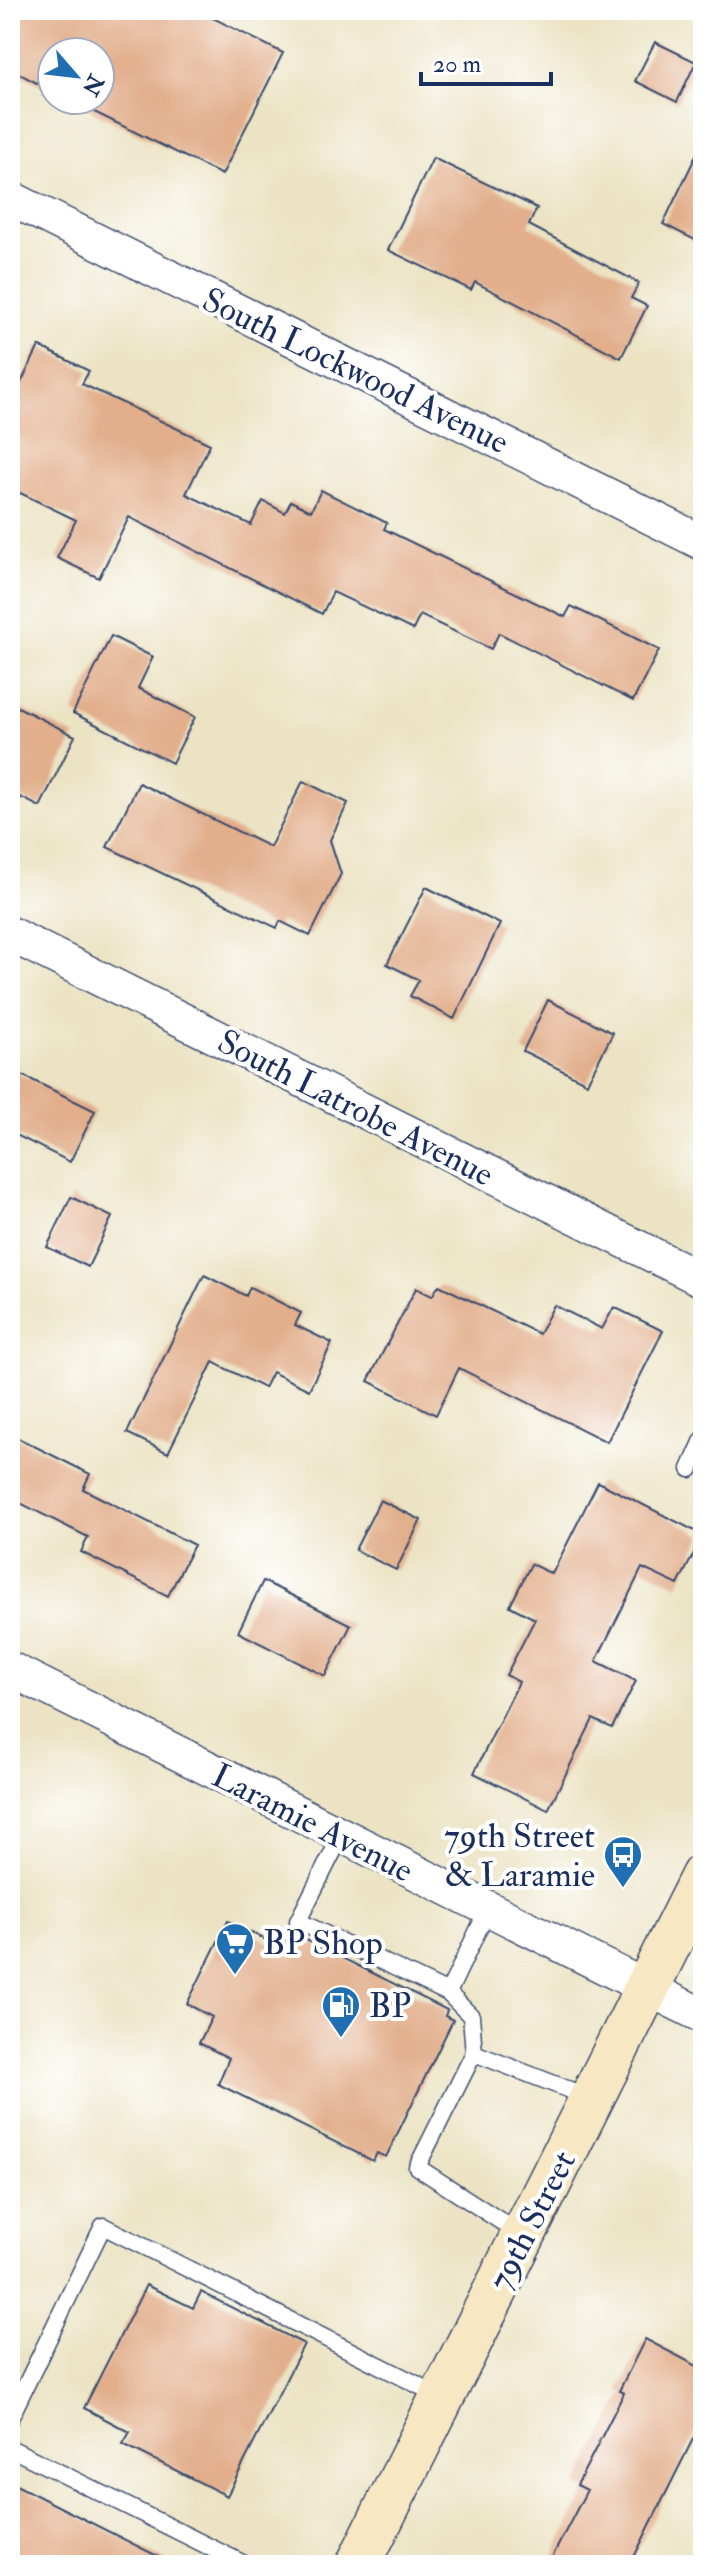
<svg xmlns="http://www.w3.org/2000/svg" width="713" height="2575" viewBox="0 0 713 2575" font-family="'IM FELL Double Pica',serif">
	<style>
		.building { fill: #e2ae8b }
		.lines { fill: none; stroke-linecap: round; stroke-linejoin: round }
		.lane-casing { stroke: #3a4a6d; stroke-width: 19 }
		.street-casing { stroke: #3a4a6d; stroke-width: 37 }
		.secondary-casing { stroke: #3a4a6d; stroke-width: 47 }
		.lane { stroke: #fff; stroke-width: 16 }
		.street { stroke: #fff; stroke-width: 34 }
		.secondary { stroke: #f7e8c3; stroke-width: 44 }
		.labels { text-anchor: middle; stroke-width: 8; stroke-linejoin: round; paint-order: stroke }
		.street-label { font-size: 34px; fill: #1b2f5e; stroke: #fff }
		.poi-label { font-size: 34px; fill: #1b2f5e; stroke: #fff; text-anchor: start }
	</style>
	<rect width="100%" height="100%" fill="#fff"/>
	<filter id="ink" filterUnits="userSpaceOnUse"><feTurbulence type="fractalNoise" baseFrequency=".0125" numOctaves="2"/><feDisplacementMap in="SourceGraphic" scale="16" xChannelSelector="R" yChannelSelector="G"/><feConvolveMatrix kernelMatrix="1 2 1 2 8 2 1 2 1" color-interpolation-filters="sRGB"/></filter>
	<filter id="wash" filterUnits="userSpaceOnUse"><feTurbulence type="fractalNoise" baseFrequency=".006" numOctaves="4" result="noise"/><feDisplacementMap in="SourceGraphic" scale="32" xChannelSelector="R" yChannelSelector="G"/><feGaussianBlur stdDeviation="1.8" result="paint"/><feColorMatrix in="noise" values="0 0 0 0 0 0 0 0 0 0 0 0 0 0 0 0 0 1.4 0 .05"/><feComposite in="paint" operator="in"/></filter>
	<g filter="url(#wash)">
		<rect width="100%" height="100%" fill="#ebe3c3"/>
		<g id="blocks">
			<!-- building -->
			<path class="building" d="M 10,10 L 197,10 L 283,53 L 222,175 L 70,100 L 100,100 L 100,52 L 52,52 L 52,91 L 10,69 Z
				M 655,42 L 696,62 L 677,102 L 635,81 Z
				M 703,141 L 703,244 L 663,224 Z
				M 433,158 L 537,208 L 529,225 L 639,283 L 631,298 L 647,306 L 621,358 L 475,282 L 471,290 L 388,250 Z
				M 39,346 L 89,371 L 82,384 L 210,444 L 186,494 L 251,525 L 263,501 L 285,513 L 291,501 L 311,511 L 321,490 L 387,523 L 384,529 L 565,617 L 571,606 L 659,650 L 633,701 L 499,633 L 491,649 L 420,615 L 413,630 L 333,592 L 322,614 L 129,517 L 99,578 L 57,558 L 76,520 L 10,488 L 10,405 Z
				M 111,636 L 153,657 L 138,688 L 195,717 L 172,763 L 73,713 Z
				M 10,703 L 75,736 L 40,807 L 10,792 Z
				M 303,781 L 348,803 L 330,840 L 341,874 L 310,936 L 280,921 L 277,928 L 107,847 L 139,783 L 270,847 Z
				M 426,887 L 500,924 L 454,1019 L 410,996 L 419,980 L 387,964 Z
				M 548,1000 L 613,1033 L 587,1083 L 523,1051 Z
				M 10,1069 L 95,1111 L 70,1162 L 10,1132 Z
				M 71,1197 L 112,1217 L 88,1267 L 47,1247 Z
				M 204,1275 L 246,1296 L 250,1287 L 301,1313 L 295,1325 L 332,1343 L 309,1390 L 272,1372 L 264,1388 L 213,1362 L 168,1453 L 127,1433 Z
				M 439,1285 L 539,1334 L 554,1305 L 602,1329 L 614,1307 L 663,1331 L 607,1442 L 459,1368 L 436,1415 L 368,1381 L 416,1288 L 432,1296 Z
				M 10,1434 L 90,1474 L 83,1489 L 194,1545 L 168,1596 L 81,1552 L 88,1537 L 10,1498 Z
				M 598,1482 L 703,1535 L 678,1585 L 642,1568 L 596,1661 L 636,1681 L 612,1728 L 593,1719 L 548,1810 L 474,1773 L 519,1682 L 506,1675 L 535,1619 L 510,1606 L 531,1564 L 552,1574 Z
				M 380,1500 L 421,1520 L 396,1570 L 355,1550 Z
				M 263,1581 L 351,1625 L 325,1676 L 238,1632 Z
				M 228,1921 L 284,1949 L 292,1933 L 447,2010 L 445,2016 L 453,2020 L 386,2157 L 377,2153 L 373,2161 L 218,2084 L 229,2058 L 199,2043 L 212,2017 L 187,2004 Z
				M 146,2285 L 193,2308 L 201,2292 L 304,2344 L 227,2496 L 123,2444 L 130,2432 L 84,2408 Z
				M 645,2339 L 703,2369 L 703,2419 L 630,2565 L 548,2565 L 587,2490 L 577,2485 L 624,2393 L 619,2391 Z
				M 10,2482 L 175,2565 L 25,2565 L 10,2557 Z"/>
		</g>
	</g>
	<g filter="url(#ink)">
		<use href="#blocks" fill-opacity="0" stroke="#3a4a6d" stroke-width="2"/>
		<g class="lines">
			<defs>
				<path id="lane" d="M 690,1469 L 703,1440
					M 341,1836 L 298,1921 L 448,1993 L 488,1909
					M 448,1993 L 471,2016 L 474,2053 L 417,2167 L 522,2235
					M 474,2053 L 588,2097
					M 10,2418 L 103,2226 L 440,2396
					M 10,2448 L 246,2565"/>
				<path id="street" d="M 10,198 L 703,543
					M 10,934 L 703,1280
					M 10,1669 L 703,2016"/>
				<path id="secondary" d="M 358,2565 L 703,1876"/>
			</defs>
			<!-- lane casing -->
			<use href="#lane" class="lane-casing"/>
			<!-- street casing -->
			<use href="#street" class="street-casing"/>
			<!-- secondary casing -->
			<use href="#secondary" class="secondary-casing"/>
			<!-- lane -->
			<use href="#lane" class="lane"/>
			<!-- street -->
			<use href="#street" class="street"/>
			<!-- secondary -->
			<use href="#secondary" class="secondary"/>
		</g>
	</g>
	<!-- icons -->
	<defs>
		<symbol id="bus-pin" viewBox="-11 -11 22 30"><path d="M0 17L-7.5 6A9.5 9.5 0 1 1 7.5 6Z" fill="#1f6fb2" stroke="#fff"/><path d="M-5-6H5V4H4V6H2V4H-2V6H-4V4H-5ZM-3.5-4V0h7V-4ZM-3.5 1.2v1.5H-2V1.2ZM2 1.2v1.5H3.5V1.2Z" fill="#fff"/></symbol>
		<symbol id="supermarket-pin" viewBox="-11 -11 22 30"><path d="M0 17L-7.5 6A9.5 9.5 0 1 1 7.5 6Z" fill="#1f6fb2" stroke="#fff"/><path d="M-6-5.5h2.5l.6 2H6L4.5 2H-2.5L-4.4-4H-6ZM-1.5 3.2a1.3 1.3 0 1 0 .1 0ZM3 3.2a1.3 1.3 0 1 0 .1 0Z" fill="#fff"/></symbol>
		<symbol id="fuel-pin" viewBox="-11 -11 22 30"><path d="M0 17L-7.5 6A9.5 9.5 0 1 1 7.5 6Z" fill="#1f6fb2" stroke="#fff"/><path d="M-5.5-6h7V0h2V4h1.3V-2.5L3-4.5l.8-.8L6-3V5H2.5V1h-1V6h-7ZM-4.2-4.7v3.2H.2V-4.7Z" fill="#fff"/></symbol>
	</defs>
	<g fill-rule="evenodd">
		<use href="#bus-pin" x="601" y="1833" width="44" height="60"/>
		<use href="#supermarket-pin" x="213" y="1920" width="44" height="60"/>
		<use href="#fuel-pin" x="319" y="1983" width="44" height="60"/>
	</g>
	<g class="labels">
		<!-- street labels -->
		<g class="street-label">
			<text transform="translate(356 370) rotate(26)" y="12">South Lockwood Avenue</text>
			<text transform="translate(356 1107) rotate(27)" y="12">South Latrobe Avenue</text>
			<text transform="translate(313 1822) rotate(27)" y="12">Laramie Avenue</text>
			<text transform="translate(531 2220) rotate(-63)" y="12">79th Street</text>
		</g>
		<!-- poi labels -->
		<g class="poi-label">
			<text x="595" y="1847" text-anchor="end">79th Street<tspan x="595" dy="39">&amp; Laramie</tspan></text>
			<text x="263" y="1954">BP Shop</text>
			<text x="369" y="2017">BP</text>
		</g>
	</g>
	<!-- margin -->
	<rect width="713" height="2575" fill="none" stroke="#fff" stroke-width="40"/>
	<!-- north arrow -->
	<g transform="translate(76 76) rotate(118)"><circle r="38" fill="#ffffff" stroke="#a4acbf" stroke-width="2"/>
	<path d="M0-6L14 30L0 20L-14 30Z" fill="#1f6fb2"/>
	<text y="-12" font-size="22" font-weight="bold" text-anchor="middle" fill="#1b2f5e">N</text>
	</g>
	<!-- scale -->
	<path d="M421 72v12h130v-12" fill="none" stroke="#1b2f5e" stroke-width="4"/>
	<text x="433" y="72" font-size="24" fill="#1b2f5e" stroke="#ffffff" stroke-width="6" paint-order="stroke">20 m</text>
</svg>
